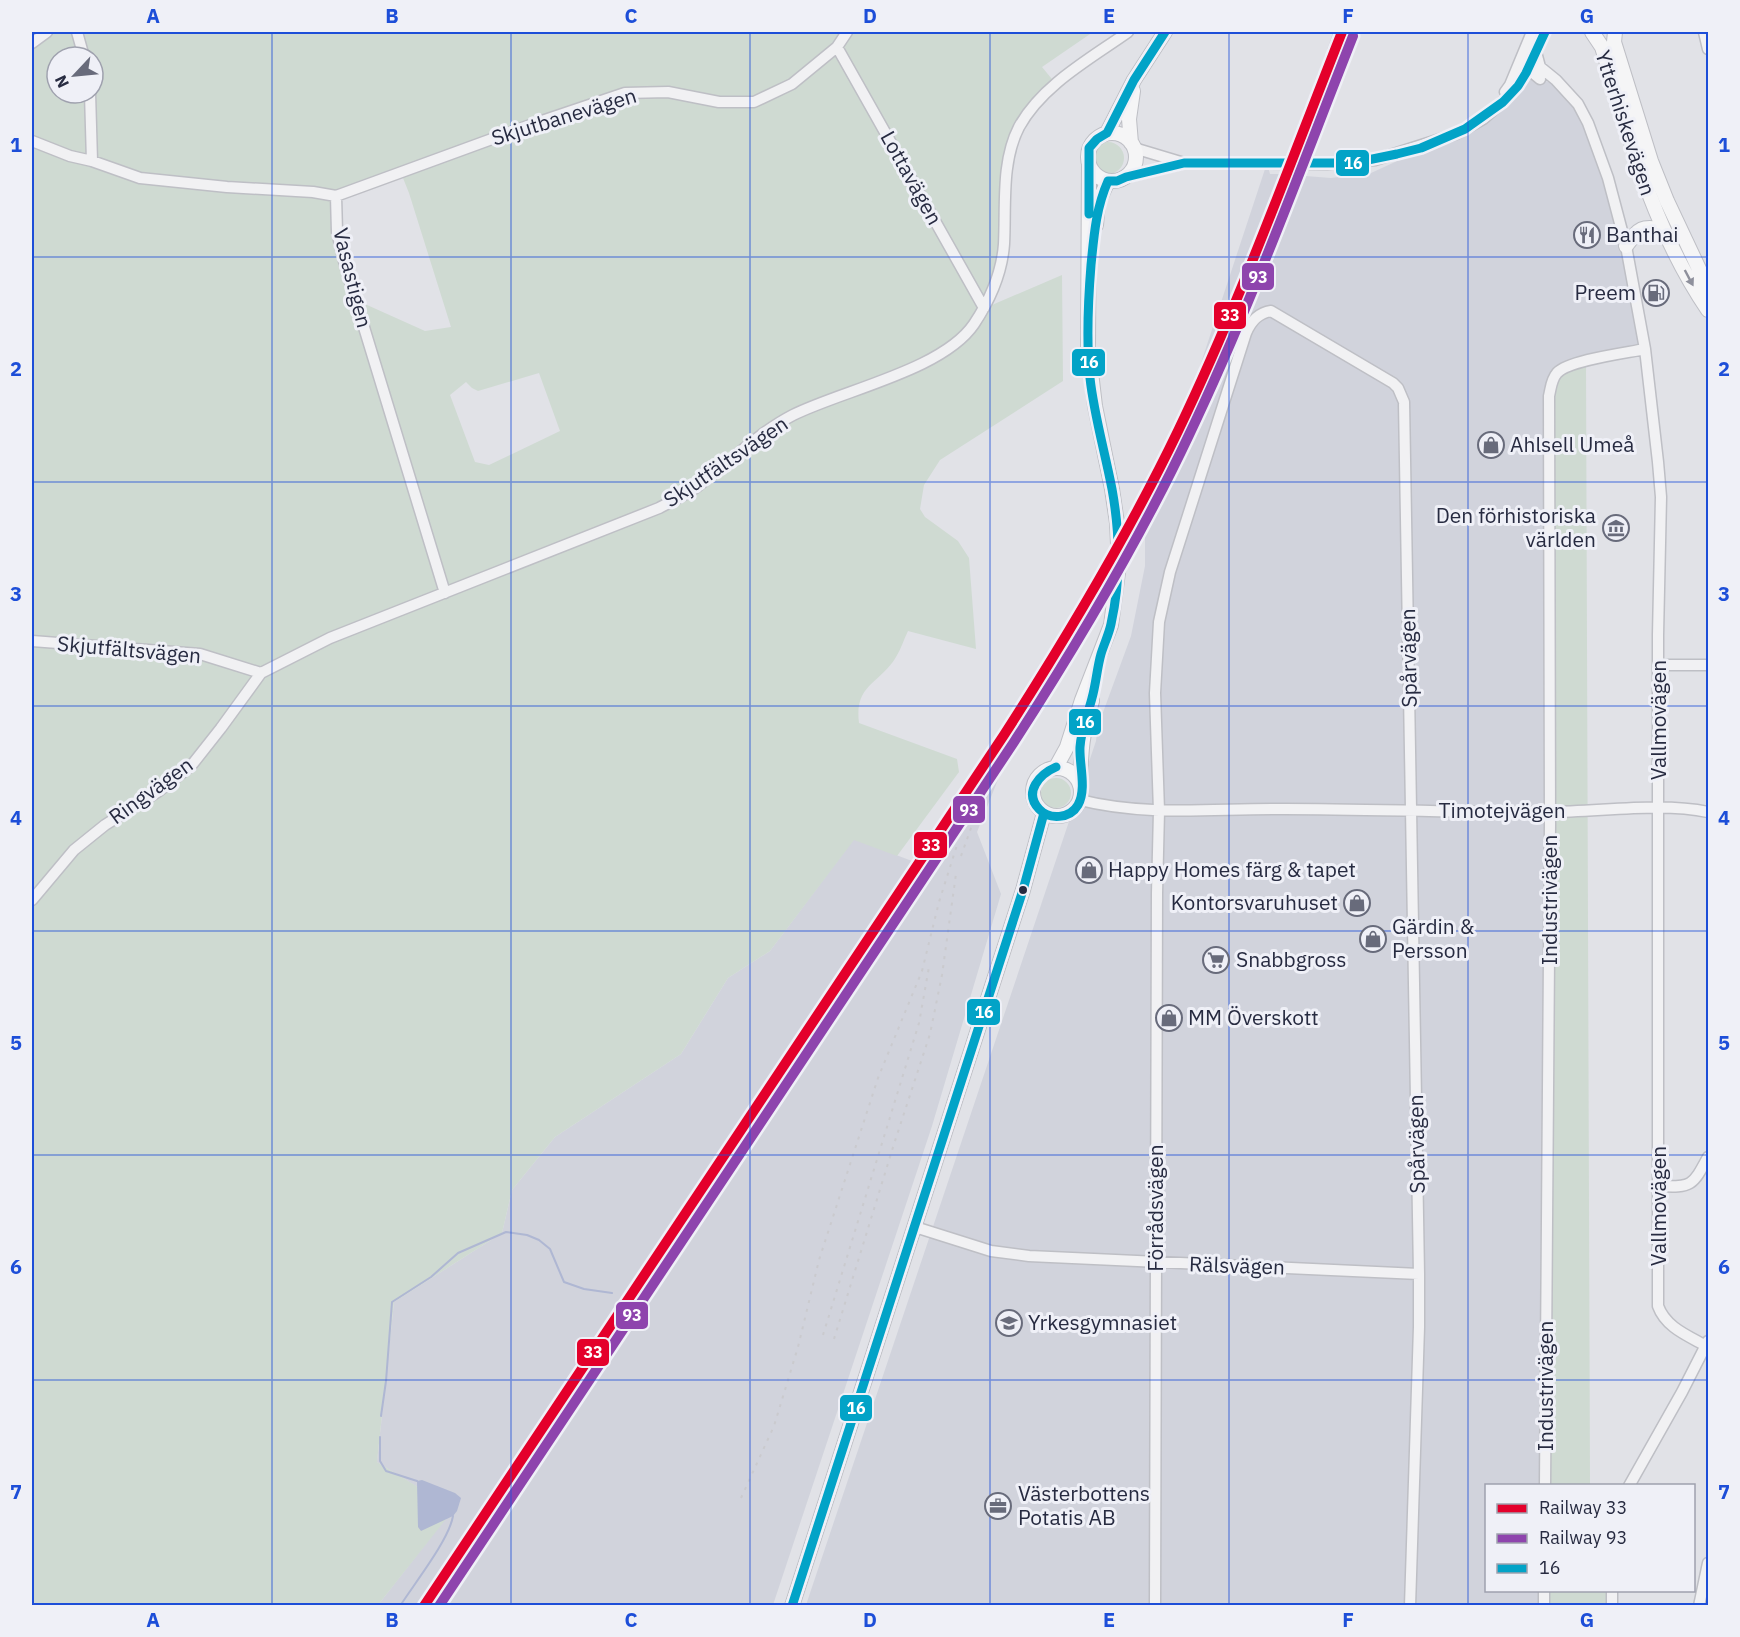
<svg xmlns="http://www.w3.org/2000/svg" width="1740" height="1637" viewBox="0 0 1740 1637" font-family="'IBM Plex Sans',sans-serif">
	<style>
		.built { fill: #d1d3dc }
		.green { fill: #cfdad2; fill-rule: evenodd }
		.water { fill: #afb7d3 }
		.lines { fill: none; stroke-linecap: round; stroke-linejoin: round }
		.stream { stroke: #afb7d3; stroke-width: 2 }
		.minor-casing { stroke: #bebfc5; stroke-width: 13 }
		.major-casing { stroke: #bebfc5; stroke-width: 16 }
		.minor { stroke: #f1f1f3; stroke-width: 10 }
		.major { stroke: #f5f5f6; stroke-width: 14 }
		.rail { stroke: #cacace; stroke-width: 2; stroke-dasharray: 3 6; stroke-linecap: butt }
		.bus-1-casing { stroke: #eff0f7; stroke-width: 14 }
		.bus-1 { stroke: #02a3c7; stroke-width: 9 }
		.rail-1-casing { stroke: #eff0f7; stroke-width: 15 }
		.rail-2-casing { stroke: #eff0f7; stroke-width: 15 }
		.rail-1 { stroke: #e4002b; stroke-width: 10 }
		.rail-2 { stroke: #8e44ad; stroke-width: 10 }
		.oneway { fill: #8e909c }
		.grid { fill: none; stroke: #1d4ed8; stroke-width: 1.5; stroke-opacity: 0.55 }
		.bus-dot { fill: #272b41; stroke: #eff0f7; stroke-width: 2 }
		.labels { text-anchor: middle; stroke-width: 6; stroke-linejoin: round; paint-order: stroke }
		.street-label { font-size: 21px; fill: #272b41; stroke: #eff0f7 }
		.poi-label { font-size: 21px; fill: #272b41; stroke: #eff0f7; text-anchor: start }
		.line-badge { stroke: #eff0f7; stroke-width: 2 }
		.badge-label { font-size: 16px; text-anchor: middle; font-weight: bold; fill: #fff }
		.neatline { fill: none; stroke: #1d4ed8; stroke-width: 2 }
		.grid-label { font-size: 20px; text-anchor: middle; font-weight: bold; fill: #1d4ed8 }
	</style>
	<rect width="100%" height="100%" fill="#e1e2e7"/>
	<!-- built -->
	<path class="built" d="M 1333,32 L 1349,32 L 1293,175 L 1331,178 L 1371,173 L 1456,134 L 1525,80 L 1533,78 L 1540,79 L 1563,87 L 1571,94 L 1608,178 L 1645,349 L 1586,361 L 1553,1485 L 1486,1486 L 1486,1590 L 1553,1591 L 1553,1605 L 806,1605 L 1096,741 L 1098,726 L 1131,636 L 1145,566 L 1145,531 L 1163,475 L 1091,608 L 1099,615 L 1073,661 L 1033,716 L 1001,772 L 977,832 L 1001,894 L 932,1126 L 773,1605 L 378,1605 L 453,1509 L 377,1462 L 394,1302 L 502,1233 L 512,1190 L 555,1137 L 681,1054 L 728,978 L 770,951 L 854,839 L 912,861 L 1035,676 L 1074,613 L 1122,527 L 1165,444 L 1198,372 L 1267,163 L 1270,174 L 1279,174 L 1322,65 Z"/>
	<!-- green -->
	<path class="green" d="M 32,32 L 1093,32 L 1042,67 L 1056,84 L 1038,101 L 1011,147 L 1004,246 L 985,308 L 1062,275 L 1063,381 L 940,460 L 924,485 L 920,509 L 925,517 L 958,541 L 969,558 L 976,649 L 908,631 C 904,639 901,649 896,657 C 880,684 854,684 859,723 L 957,759 L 959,772 L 897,856 L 854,840 L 770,951 L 728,978 L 681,1054 L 555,1137 L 512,1190 L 502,1233 L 394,1302 L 377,1462 L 454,1509 L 378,1605 L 32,1606 ZM 57,57 L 93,57 L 93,93 L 57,93 ZM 401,173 L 409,193 L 451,327 L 425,331 L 356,300 L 337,232 L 337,196 ZM 539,373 L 560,431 L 489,465 L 475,462 L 450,395 L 466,382 L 472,388 L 478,391 Z
		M1092 158a16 16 0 1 1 32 0a16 16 0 1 1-32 0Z
		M 1586,361 L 1590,1485 L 1545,1486 L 1549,396 L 1555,376 Z
		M1041 793a15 15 0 1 1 30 0a15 15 0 1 1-30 0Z
		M 1544,1591 L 1612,1591 L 1612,1605 L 1544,1606 Z"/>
	<!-- water -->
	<path class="water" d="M 422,1480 L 455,1493 L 461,1498 L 457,1511 L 453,1516 L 421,1531 L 418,1527 L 417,1481 Z"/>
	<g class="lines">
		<!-- stream -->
		<path class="stream" d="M 381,1416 L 386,1381 L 392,1302 L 431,1277 L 458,1253 L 506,1232 L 527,1235 L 539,1240 L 550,1249 L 564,1282 L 584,1289 L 612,1293
			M 380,1437 L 380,1461 L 386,1471 L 417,1481
			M 400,1606 C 414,1584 449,1540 453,1516"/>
		<defs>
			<path id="minor" d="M 77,32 L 84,57
				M 1704,32 L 1708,49
				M 32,43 L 47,32
				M 837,47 L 984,308
				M 1536,52 L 1540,67 L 1556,80 L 1578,104 L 1588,123 L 1608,178 L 1626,246 L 1645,349 L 1658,462 L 1661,497 L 1658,635 L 1658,1306 C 1666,1328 1689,1336 1708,1347
				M 1526,65 L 1528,69 L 1540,79
				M 1505,92 L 1510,85 L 1532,32
				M 90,93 L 92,161 L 140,178 L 227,187 L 313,192 L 336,196
				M 32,141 L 70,156 L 92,161
				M 1134,148 L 1184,163
				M 1126,177 L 1184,163 L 1327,164 L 1375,160 L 1456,134 L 1483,119 L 1508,97 L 1520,83 L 1529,67 L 1545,32
				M 336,196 L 533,124 L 625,93 L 668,92 L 719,102 L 754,102 L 792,84 L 837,47 L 847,32
				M 336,196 L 337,232 L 345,265 L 445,593
				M 32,641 L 200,654 L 261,673 L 330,638 L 659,508 C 672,501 686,495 698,486 C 730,462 758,433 793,415 C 843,390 943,370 974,324 C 990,300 1002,272 1004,244 C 1006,205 1001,162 1019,127 C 1042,85 1090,59 1128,32
				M 1659,665 L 1708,665
				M 1080,800 C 1147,817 1216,808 1285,809 C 1373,809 1461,813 1549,812 C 1600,812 1660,802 1708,812
				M 32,900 L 74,850 L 105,825 L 159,791 L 191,766 L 221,728 L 261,673
				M 1659,1186 C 1692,1188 1693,1185 1708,1157
				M 915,1227 L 991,1251 L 1029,1256 L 1419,1274
				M 1545,1486 L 1550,824 L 1549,396 C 1551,388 1551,380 1557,373 C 1569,360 1626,353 1645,349
				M 1629,1486 L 1682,1392 L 1708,1341
				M 1155,1606 L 1157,893 L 1159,811 L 1155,693 L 1159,622 L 1170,572 L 1246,333 C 1251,321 1258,313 1271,311 L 1393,383 L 1398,388 L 1404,402 L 1419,1274 L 1419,1327 L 1410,1606
				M 1544,1606 L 1544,1590
				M 1612,1606 L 1612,1590
				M 1699,1606 L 1708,1563"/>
			<path id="major" d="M 1592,32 L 1602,47 C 1629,137 1654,231 1708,310
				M 1615,32 L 1614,42 L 1651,161 L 1667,201 L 1708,288
				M 1107,133 L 1134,80 L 1165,32
				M1088 157a24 24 0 1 1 48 0a24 24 0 1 1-48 0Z
				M 1131,143 L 1129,119 L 1133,91
				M 1096,225 L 1098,203 L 1108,181
				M 1626,246 C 1639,228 1642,225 1664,230
				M 1056,767 L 1067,747 L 1082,700 L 1111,625 L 1119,565 L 1117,523 L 1112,489 L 1095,406 L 1088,347 L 1089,166
				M1033 792a24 24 0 1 1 48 0a24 24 0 1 1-48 0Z
				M 1080,784 C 1081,751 1082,733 1092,701
				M 792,1606 L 1023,890 L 1044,813"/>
		</defs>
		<!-- minor casing -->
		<use href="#minor" class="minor-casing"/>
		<!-- major casing -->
		<use href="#major" class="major-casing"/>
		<!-- minor -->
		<use href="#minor" class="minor"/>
		<!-- major -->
		<use href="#major" class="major"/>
		<!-- rail -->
		<path class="rail" d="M 1045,688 L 1089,620
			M 961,856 L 982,797
			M 823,1335 L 919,1023 L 929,967
			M 834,1339 L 894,1144 L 930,1034 L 942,975 L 956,874
			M 741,1498 L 774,1426 L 798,1347 L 819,1260 L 878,1078 L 922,971 L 939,902 L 957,845
			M 417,1606 L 999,732 C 1061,637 1118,540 1168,438 C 1232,306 1282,168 1335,32"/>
		<defs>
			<path id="bus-1" d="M 1107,133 L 1134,80 L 1165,32
				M 1108,181 L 1117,181 L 1126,177 L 1184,163 L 1353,163 L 1397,154 L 1421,148 L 1465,129 L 1503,102 L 1518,86 L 1526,73 L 1545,32
				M 1089,214 L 1089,148 L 1097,139 L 1107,133
				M 1056,767 C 1040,774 1023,792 1039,809 C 1049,820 1070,819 1078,805 C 1087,789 1079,764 1080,747 C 1081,730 1088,714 1092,698 C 1096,684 1097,668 1101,654 C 1104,644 1109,634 1111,624 C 1121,579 1120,533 1112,489 C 1105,452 1094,415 1090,378 C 1086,340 1088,302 1091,265 C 1094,235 1096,208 1108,181
				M 792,1606 L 1023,890 L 1044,813"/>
		</defs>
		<!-- bus-1 casing -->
		<use href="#bus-1" class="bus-1-casing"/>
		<!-- bus-1 -->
		<use href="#bus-1" class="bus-1"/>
		<defs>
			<path id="rail-1" d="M 424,1606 L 1004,735 C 1067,637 1127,537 1178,431 C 1240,302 1289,166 1342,32"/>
			<path id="rail-2" d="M 439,1606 L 1014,742 C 1078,643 1139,541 1189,435 C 1251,305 1300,170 1353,36"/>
		</defs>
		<!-- rail-1 casing -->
		<use href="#rail-1" class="rail-1-casing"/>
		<!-- rail-2 casing -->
		<use href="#rail-2" class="rail-2-casing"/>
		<!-- rail-1 -->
		<use href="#rail-1" class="rail-1"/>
		<!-- rail-2 -->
		<use href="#rail-2" class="rail-2"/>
	</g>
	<!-- one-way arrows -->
	<defs><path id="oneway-solid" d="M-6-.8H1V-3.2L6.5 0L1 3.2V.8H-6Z" transform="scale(1.5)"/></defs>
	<use class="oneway" href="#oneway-solid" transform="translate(1689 278) rotate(62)"/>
	<!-- grid -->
	<path class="grid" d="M 272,32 L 272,1606M 511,32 L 511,1606M 750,32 L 750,1606M 990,32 L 990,1606M 1229,32 L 1229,1606M 1468,32 L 1468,1606M 32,257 L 1708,257M 32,482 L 1708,482M 32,706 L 1708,706M 32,931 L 1708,931M 32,1155 L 1708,1155M 32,1380 L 1708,1380"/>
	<!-- icons -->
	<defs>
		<symbol id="restaurant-ring" viewBox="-11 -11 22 22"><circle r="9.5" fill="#eff0f7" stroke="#686b7b" stroke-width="1.5"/><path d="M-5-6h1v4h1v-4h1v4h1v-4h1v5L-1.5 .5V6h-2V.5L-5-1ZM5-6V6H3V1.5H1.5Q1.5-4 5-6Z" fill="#686b7b"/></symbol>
		<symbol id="fuel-ring" viewBox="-11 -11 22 22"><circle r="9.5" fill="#eff0f7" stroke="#686b7b" stroke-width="1.5"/><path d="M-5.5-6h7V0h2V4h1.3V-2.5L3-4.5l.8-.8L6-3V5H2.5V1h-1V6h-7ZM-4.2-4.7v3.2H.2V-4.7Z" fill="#686b7b"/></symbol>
		<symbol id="shop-ring" viewBox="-11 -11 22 22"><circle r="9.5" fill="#eff0f7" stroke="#686b7b" stroke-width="1.5"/><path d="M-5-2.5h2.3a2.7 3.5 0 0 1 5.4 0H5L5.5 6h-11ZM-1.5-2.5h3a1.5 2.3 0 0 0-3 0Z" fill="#686b7b"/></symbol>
		<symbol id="museum-ring" viewBox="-11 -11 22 22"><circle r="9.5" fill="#eff0f7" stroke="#686b7b" stroke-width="1.5"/><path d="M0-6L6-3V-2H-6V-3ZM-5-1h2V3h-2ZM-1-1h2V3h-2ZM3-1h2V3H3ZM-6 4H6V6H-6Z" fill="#686b7b"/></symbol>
		<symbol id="supermarket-ring" viewBox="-11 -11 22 22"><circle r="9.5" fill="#eff0f7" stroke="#686b7b" stroke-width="1.5"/><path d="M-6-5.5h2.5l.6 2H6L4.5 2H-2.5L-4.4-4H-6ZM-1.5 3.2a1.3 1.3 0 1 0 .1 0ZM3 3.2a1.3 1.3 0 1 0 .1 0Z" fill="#686b7b"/></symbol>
		<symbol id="school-ring" viewBox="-11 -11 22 22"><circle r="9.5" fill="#eff0f7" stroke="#686b7b" stroke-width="1.5"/><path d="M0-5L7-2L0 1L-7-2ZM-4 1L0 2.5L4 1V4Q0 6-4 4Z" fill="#686b7b"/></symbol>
		<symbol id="office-ring" viewBox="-11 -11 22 22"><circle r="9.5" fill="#eff0f7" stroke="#686b7b" stroke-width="1.5"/><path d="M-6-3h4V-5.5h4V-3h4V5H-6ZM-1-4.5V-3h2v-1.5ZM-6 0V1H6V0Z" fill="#686b7b"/></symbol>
	</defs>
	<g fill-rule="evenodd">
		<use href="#restaurant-ring" x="1572" y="220" width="30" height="30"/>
		<use href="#fuel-ring" x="1641" y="278" width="30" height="30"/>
		<use href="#shop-ring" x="1476" y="430" width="30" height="30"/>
		<use href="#museum-ring" x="1601" y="513" width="30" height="30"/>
		<use href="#shop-ring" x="1074" y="855" width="30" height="30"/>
		<use href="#shop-ring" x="1342" y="888" width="30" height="30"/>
		<use href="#shop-ring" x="1358" y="924" width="30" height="30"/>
		<use href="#supermarket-ring" x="1201" y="945" width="30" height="30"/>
		<use href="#shop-ring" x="1154" y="1003" width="30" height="30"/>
		<use href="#school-ring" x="994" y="1308" width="30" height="30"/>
		<use href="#office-ring" x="983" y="1491" width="30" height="30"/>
	</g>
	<!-- markers -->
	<circle class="bus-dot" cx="1023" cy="890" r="5"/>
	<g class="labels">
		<!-- street labels -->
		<g class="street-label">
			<text transform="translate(564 117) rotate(-17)" y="7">Skjutbanevägen</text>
			<text transform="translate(1625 123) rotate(72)" y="7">Ytterhiskevägen</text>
			<text transform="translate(911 178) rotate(61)" y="7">Lottavägen</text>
			<text transform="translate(352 278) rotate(76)" y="7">Vasastigen</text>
			<text transform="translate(726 462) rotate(-34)" y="7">Skjutfältsvägen</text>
			<text transform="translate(129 650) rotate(5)" y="7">Skjutfältsvägen</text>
			<text transform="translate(1409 658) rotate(-91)" y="7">Spårvägen</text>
			<text transform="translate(1659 720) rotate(-90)" y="7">Vallmovägen</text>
			<text transform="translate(151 791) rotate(-36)" y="7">Ringvägen</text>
			<text x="1502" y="818">Timotejvägen</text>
			<text transform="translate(1550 900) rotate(-90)" y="7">Industrivägen</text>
			<text transform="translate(1417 1144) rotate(-91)" y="7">Spårvägen</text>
			<text transform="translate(1659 1206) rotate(-90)" y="7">Vallmovägen</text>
			<text transform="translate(1156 1208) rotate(-90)" y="7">Förrådsvägen</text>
			<text transform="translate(1237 1266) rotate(2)" y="7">Rälsvägen</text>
			<text transform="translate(1546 1386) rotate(-90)" y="7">Industrivägen</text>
		</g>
		<!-- poi labels -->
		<g class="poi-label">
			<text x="1606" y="242">Banthai</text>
			<text x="1636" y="300" text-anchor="end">Preem</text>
			<text x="1510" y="452">Ahlsell Umeå</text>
			<text x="1596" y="523" text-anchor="end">Den förhistoriska<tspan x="1596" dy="24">världen</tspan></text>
			<text x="1108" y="877">Happy Homes färg &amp; tapet</text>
			<text x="1338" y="910" text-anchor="end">Kontorsvaruhuset</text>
			<text x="1392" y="934">Gärdin &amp;<tspan x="1392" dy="24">Persson</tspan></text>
			<text x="1236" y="967">Snabbgross</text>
			<text x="1188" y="1025">MM Överskott</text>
			<text x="1028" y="1330">Yrkesgymnasiet</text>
			<text x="1018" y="1501">Västerbottens<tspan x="1018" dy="24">Potatis AB</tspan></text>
		</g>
	</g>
	<g class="line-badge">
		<rect x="1335" y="149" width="35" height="28" rx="6" fill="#02a3c7"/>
		<rect x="1241" y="262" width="34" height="29" rx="6" fill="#8e44ad"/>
		<rect x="1213" y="301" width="34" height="29" rx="6" fill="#e4002b"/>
		<rect x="1071" y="348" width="35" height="29" rx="6" fill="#02a3c7"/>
		<rect x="1068" y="708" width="34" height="28" rx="6" fill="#02a3c7"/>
		<rect x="952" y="795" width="34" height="29" rx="6" fill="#8e44ad"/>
		<rect x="913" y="831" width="35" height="28" rx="6" fill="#e4002b"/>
		<rect x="966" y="998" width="35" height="28" rx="6" fill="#02a3c7"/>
		<rect x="615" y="1301" width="34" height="29" rx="6" fill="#8e44ad"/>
		<rect x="576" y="1338" width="34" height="29" rx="6" fill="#e4002b"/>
		<rect x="839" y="1394" width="34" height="28" rx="6" fill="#02a3c7"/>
	</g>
	<g class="badge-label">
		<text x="1353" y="169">16</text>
		<text x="1258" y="283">93</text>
		<text x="1230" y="321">33</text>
		<text x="1089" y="368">16</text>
		<text x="1085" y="728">16</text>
		<text x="969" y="816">93</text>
		<text x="931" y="851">33</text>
		<text x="984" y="1018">16</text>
		<text x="632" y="1321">93</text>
		<text x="593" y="1358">33</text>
		<text x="856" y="1414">16</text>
	</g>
	<!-- border -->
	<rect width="1740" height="1637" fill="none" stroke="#eff0f7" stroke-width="66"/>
	<!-- legend -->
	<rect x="1485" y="1484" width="210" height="108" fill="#eff0f7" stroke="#9fa1ae" stroke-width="1.5"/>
	<rect x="1497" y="1504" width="30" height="9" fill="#e4002b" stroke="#9fa1ae" stroke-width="1.5"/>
	<text x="1539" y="1514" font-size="18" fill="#272b41">Railway 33</text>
	<rect x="1497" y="1534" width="30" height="9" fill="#8e44ad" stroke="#9fa1ae" stroke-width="1.5"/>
	<text x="1539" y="1544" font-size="18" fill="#272b41">Railway 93</text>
	<rect x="1497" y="1564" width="30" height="9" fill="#02a3c7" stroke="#9fa1ae" stroke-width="1.5"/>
	<text x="1539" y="1574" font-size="18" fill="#272b41">16</text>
	<!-- north arrow -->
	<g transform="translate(75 75) rotate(244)"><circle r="28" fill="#eff0f7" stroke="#9fa1ae" stroke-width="1.5"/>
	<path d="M0-4.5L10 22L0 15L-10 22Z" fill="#686b7b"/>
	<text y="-9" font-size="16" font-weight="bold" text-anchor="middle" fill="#272b41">N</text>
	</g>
	<rect x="33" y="33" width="1674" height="1571" class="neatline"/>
	<g class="grid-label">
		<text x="153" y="23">A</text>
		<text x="392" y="23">B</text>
		<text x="631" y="23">C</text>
		<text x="870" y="23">D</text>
		<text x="1109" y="23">E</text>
		<text x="1348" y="23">F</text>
		<text x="1587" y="23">G</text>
		<text x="16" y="152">1</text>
		<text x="1724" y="152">1</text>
		<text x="16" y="376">2</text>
		<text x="1724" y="376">2</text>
		<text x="16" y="601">3</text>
		<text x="1724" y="601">3</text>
		<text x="16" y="825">4</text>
		<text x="1724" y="825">4</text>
		<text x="16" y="1050">5</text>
		<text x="1724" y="1050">5</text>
		<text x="16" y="1274">6</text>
		<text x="1724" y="1274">6</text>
		<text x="16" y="1499">7</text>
		<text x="1724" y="1499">7</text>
		<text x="153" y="1627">A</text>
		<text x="392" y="1627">B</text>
		<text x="631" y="1627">C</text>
		<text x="870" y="1627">D</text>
		<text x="1109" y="1627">E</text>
		<text x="1348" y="1627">F</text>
		<text x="1587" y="1627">G</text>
	</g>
</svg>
